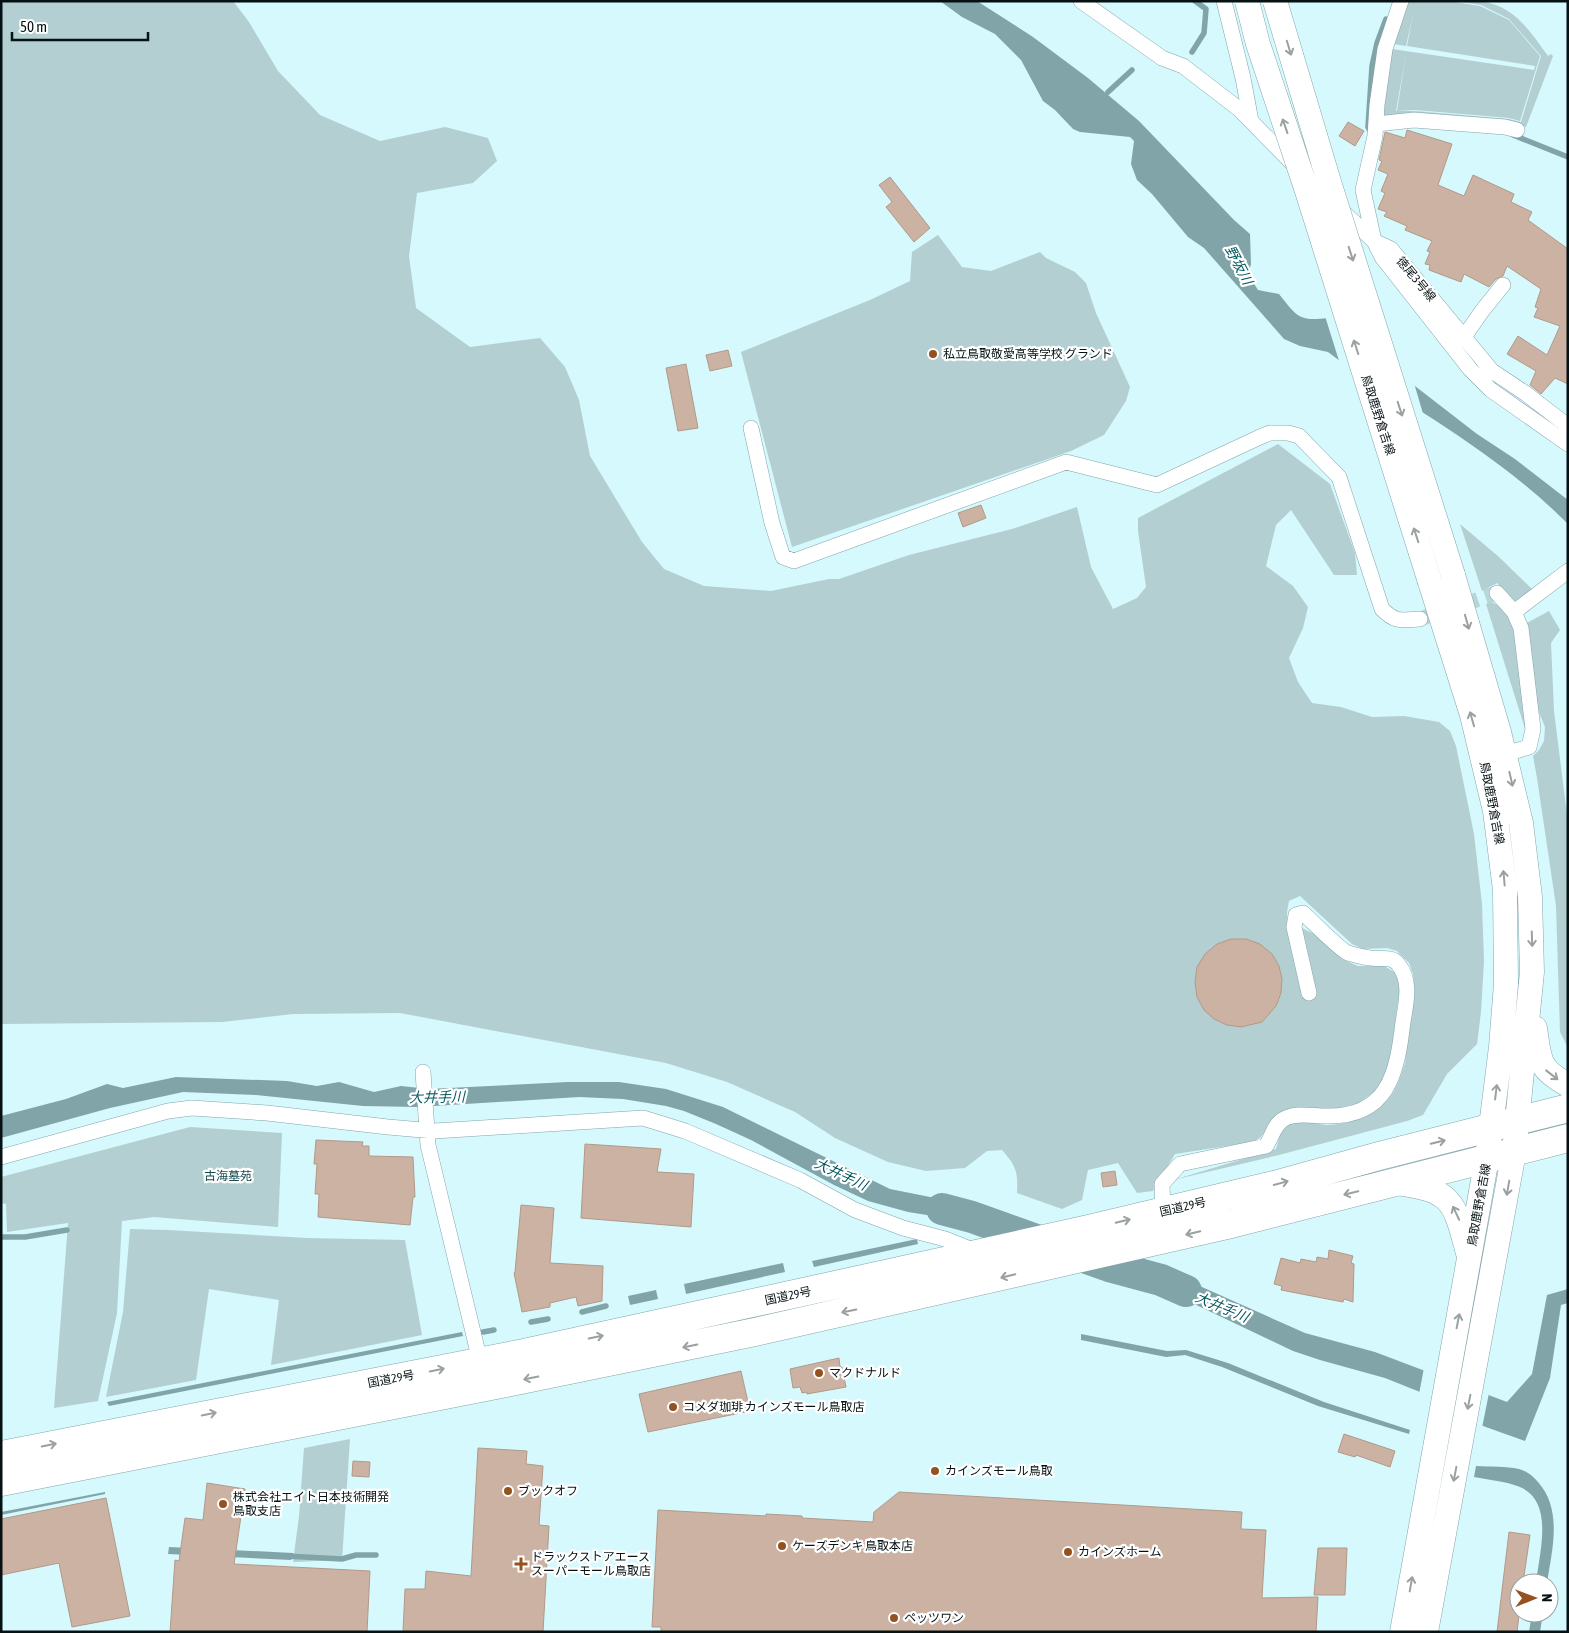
<svg xmlns="http://www.w3.org/2000/svg" width="1569" height="1633" viewBox="0 0 1569 1633" font-family="'Asap Condensed','Noto Sans JP',sans-serif">
	<style>
		.green { fill: #b3cfd2 }
		.water { fill: #80a4a8 }
		.pier { fill: #d5f9fd }
		.lines { fill: none; stroke-linecap: round; stroke-linejoin: round }
		.stream { stroke: #80a4a8; stroke-width: 5.5 }
		.river { stroke: #80a4a8; stroke-width: 32 }
		.building { fill: #ccb2a2; stroke: #b29989 }
		.street-tunnel { stroke: #b6d6da; stroke-width: 15; stroke-dasharray: 15 8; stroke-linecap: butt }
		.street-casing { stroke: #83a5a9; stroke-width: 16 }
		.primary-casing { stroke: #83a5a9; stroke-width: 25 }
		.highway-casing { stroke: #83a5a9; stroke-width: 29 }
		.street { stroke: #fff; stroke-width: 15 }
		.primary { stroke: #fff; stroke-width: 24 }
		.highway { stroke: #fff; stroke-width: 28 }
		.primary-bridge-casing { stroke: #83a5a9; stroke-width: 25; stroke-linecap: butt }
		.primary-bridge { stroke: #fff; stroke-width: 24 }
		.oneway { stroke: #9ba0a1 }
		.poi-dot { fill: #955221; stroke: #fff; stroke-width: 2 }
		.labels { text-anchor: middle; stroke-width: 4.5; stroke-linejoin: round; paint-order: stroke }
		.street-label { font-size: 12px; fill: #051113; stroke: #fff }
		.poi-label { font-size: 12px; fill: #051113; stroke: #fff; text-anchor: start }
		.park-label { font-size: 12px; fill: #134a50; stroke: #fff }
		.water-label { font-size: 14px; font-style: italic; fill: #05575f; stroke: #fff }
	</style>
	<rect width="100%" height="100%" fill="#d5f9fd"/>
	<!-- green -->
	<path class="green" d="M 1,1 L 233,1 L 249,22 L 278,71 L 320,115 L 380,141 L 445,127 L 488,138 L 497,161 L 473,183 L 417,193 L 409,256 L 416,308 L 470,347 L 540,338 L 565,367 L 579,400 L 590,456 L 642,542 L 664,569 L 704,586 L 771,591 L 829,579 L 839,579 L 909,555 L 1012,529 L 1077,507 L 1091,567 L 1113,609 L 1137,598 L 1146,587 L 1138,531 L 1138,518 L 1278,444 L 1330,484 L 1355,553 L 1357,575 L 1334,575 L 1291,510 L 1276,525 L 1266,566 L 1293,586 L 1308,607 L 1303,628 L 1289,658 L 1298,682 L 1312,703 L 1341,707 L 1372,717 L 1404,716 L 1439,722 L 1450,731 L 1456,746 L 1474,834 L 1482,904 L 1484,961 L 1481,1012 L 1477,1044 L 1447,1074 L 1423,1115 L 1407,1121 L 1279,1155 L 1173,1180 L 1276,1149 C 1279,1140 1280,1127 1289,1123 C 1297,1119 1318,1124 1327,1125 C 1346,1125 1377,1114 1389,1098 C 1397,1089 1401,1075 1405,1063 L 1414,985 L 1413,974 L 1409,963 L 1397,951 L 1387,948 L 1363,949 L 1352,944 L 1300,896 L 1289,901 L 1287,912 L 1288,934 L 1298,926 L 1312,933 L 1342,959 L 1358,966 L 1384,966 L 1398,974 L 1400,987 L 1390,1060 L 1387,1072 L 1378,1089 L 1352,1108 L 1275,1118 L 1260,1138 L 1253,1142 L 1175,1154 L 1153,1191 L 1137,1193 L 1118,1163 L 1088,1170 L 1082,1200 L 1062,1209 L 1017,1193 C 1018,1172 1017,1167 1002,1150 L 987,1151 L 965,1168 L 926,1171 L 888,1162 L 835,1138 L 795,1112 L 727,1082 L 666,1063 L 400,1013 L 293,1014 L 222,1022 L 1,1024 Z
		M 1408,1 L 1449,1 L 1480,6 L 1509,20 L 1540,56 L 1520,121 L 1509,118 L 1415,110 L 1397,111 L 1406,54 L 1396,111 L 1415,111 L 1509,119 L 1521,122 L 1541,56 L 1509,19 L 1481,5 L 1456,1 C 1464,1 1472,0 1480,1 C 1515,6 1529,30 1548,56 L 1551,54 L 1553,56 L 1526,127 L 1520,126 L 1382,118 L 1392,49 L 1534,70 L 1535,66 L 1407,46 L 1413,14 L 1406,46 L 1393,44 Z
		M 938,235 L 962,267 L 991,271 L 1040,252 L 1046,258 L 1075,272 L 1086,283 L 1096,313 L 1130,387 L 1126,401 L 1104,435 L 1071,451 L 792,547 L 741,352 L 870,300 L 910,281 L 912,252 Z
		M 1460,524 L 1499,557 L 1536,593 L 1517,606 L 1497,583 L 1482,591 Z
		M 1491,602 C 1503,606 1509,618 1515,629 L 1526,732 L 1486,604 Z
		M 1549,611 L 1560,630 L 1551,643 L 1554,711 L 1568,823 L 1568,1048 L 1560,1032 L 1556,906 L 1537,778 L 1533,756 L 1539,750 L 1544,741 L 1545,727 L 1538,710 L 1525,624 Z
		M 190,1127 L 282,1133 L 278,1227 L 154,1217 L 122,1221 L 117,1313 L 98,1401 L 54,1408 L 68,1223 L 7,1232 L 6,1204 L 1,1203 L 1,1177 Z
		M 130,1229 L 168,1230 L 307,1238 L 405,1240 L 422,1335 L 271,1365 L 279,1300 L 209,1289 L 196,1380 L 106,1397 L 123,1312 Z
		M 350,1439 L 342,1560 L 293,1562 L 299,1516 L 304,1448 Z"/>
	<!-- water -->
	<path class="water" d="M 940,1 L 977,1 L 1033,37 L 1088,78 L 1139,121 L 1234,220 L 1250,234 L 1251,264 L 1248,274 L 1258,290 L 1279,294 C 1296,315 1298,322 1327,318 L 1477,434 L 1515,459 L 1568,500 L 1568,524 C 1501,457 1420,411 1340,361 L 1328,352 L 1300,346 L 1284,339 L 1204,248 L 1188,237 L 1152,194 L 1137,180 L 1131,164 L 1134,141 L 1130,137 L 1080,132 L 1073,129 L 1055,110 L 1043,101 L 1021,60 L 995,34 L 962,17 Z
		M 176,1077 L 287,1081 L 317,1086 L 339,1082 L 374,1092 L 401,1086 L 429,1089 L 568,1082 L 619,1082 L 666,1089 L 723,1107 L 890,1189 L 955,1202 L 992,1214 L 978,1228 L 946,1218 L 908,1212 L 868,1201 L 834,1185 L 751,1140 L 716,1124 L 684,1111 L 666,1106 L 623,1099 L 579,1097 L 417,1107 L 363,1106 L 256,1095 L 183,1092 L 110,1108 L 1,1138 L 1,1116 L 66,1099 L 107,1084 L 123,1088 Z
		M 917,1239 L 918,1244 L 814,1267 L 812,1261 Z
		M 783,1263 L 785,1272 L 686,1294 L 684,1284 Z
		M 1153,1268 L 1193,1283 L 1305,1333 L 1375,1352 L 1507,1402 L 1532,1374 L 1547,1295 L 1568,1289 L 1568,1303 L 1561,1305 L 1550,1378 L 1525,1441 L 1483,1426 L 1420,1392 L 1385,1378 L 1320,1360 L 1293,1351 L 1190,1302 L 1136,1283 Z
		M 656,1290 L 658,1299 L 630,1305 L 628,1296 Z
		M 462,1332 L 463,1336 L 109,1406 L 107,1402 Z
		M 1081,1334 L 1167,1351 L 1186,1350 L 1228,1363 L 1324,1402 L 1410,1430 L 1409,1434 L 1318,1406 L 1222,1367 L 1185,1355 L 1166,1357 L 1081,1340 Z
		M 1476,1466 C 1490,1467 1506,1466 1519,1469 C 1527,1471 1533,1476 1538,1482 C 1563,1510 1552,1550 1547,1583 L 1536,1583 C 1539,1554 1555,1502 1520,1487 C 1505,1481 1489,1480 1474,1477 Z
		M 105,1492 L 105,1494 L 1,1515 L 1,1512 Z
		M 169,1547 L 293,1553 L 294,1556 L 291,1560 L 168,1554 Z
		M 1532,1613 L 1543,1613 L 1540,1632 L 1529,1632 Z"/>
	<!-- pier -->
	<path class="pier" d="M 1325,316 L 1329,316 L 1414,383 L 1424,417 L 1340,364 Z
		M 1424,1368 L 1489,1393 L 1482,1428 L 1419,1394 Z"/>
	<g class="lines">
		<!-- stream -->
		<path class="stream" d="M 1192,52 L 1204,33 L 1206,9 L 1195,1
			M 1108,92 L 1132,70
			M 1370,131 L 1368,127 L 1372,66 L 1377,43 L 1386,19
			M 1513,135 L 1568,157
			M 1,1237 L 25,1237 L 67,1230
			M 582,1312 L 606,1306
			M 531,1322 L 548,1319
			M 483,1332 L 494,1330
			M 286,1556 L 342,1559 L 356,1555 L 376,1555"/>
		<!-- river -->
		<path class="river" d="M 942,1209 L 972,1217 L 1109,1266 L 1161,1280 L 1186,1291"/>
	</g>
	<!-- building -->
	<path class="building" d="M 1348,122 L 1364,131 L 1355,146 L 1339,136 Z
		M 1407,130 L 1452,144 L 1438,185 L 1464,196 L 1473,175 L 1514,194 L 1511,202 L 1532,212 L 1528,220 L 1568,249 L 1568,384 L 1555,378 L 1541,394 L 1530,385 L 1536,371 L 1507,354 L 1518,336 L 1547,355 L 1560,326 L 1534,317 L 1538,308 L 1535,307 L 1541,289 L 1507,266 L 1503,276 L 1496,279 L 1489,287 L 1464,274 L 1461,282 L 1429,270 L 1430,265 L 1425,264 L 1430,252 L 1427,251 L 1432,241 L 1405,230 L 1407,226 L 1384,216 L 1387,212 L 1378,209 L 1385,193 L 1381,191 L 1388,174 L 1378,170 L 1382,161 L 1379,160 L 1385,132 L 1405,138 Z
		M 890,177 L 930,228 L 914,242 L 886,207 L 892,202 L 879,185 Z
		M 728,350 L 732,366 L 710,371 L 706,355 Z
		M 686,364 L 698,428 L 678,431 L 666,368 Z
		M 981,505 L 986,518 L 963,527 L 958,513 Z
		M 1231,939 L 1246,939 L 1260,944 L 1272,954 L 1279,966 L 1282,979 L 1281,993 L 1276,1006 L 1262,1022 L 1241,1027 L 1227,1025 L 1214,1019 L 1204,1010 L 1197,997 L 1195,982 L 1197,967 L 1205,954 L 1217,944 Z
		M 316,1140 L 363,1142 L 362,1146 L 369,1146 L 369,1156 L 413,1157 L 415,1197 L 413,1197 L 410,1225 L 318,1217 L 319,1194 L 315,1194 L 317,1164 L 314,1164 Z
		M 585,1144 L 661,1149 L 657,1172 L 694,1174 L 691,1227 L 581,1218 Z
		M 1115,1171 L 1117,1185 L 1103,1187 L 1101,1173 Z
		M 521,1205 L 554,1208 L 550,1263 L 603,1266 L 602,1301 L 578,1306 L 576,1297 L 550,1303 L 550,1307 L 522,1312 L 514,1273 L 515,1272 Z
		M 1329,1250 L 1353,1256 L 1351,1263 L 1354,1264 L 1353,1302 L 1344,1299 L 1343,1302 L 1281,1290 L 1282,1286 L 1274,1284 L 1281,1258 L 1300,1263 L 1301,1259 L 1316,1262 L 1317,1257 L 1328,1259 Z
		M 839,1358 L 840,1367 L 842,1367 L 846,1387 L 807,1394 L 807,1392 L 802,1393 L 800,1387 L 793,1388 L 790,1369 Z
		M 741,1371 L 750,1411 L 648,1432 L 639,1394 Z
		M 1344,1434 L 1395,1451 L 1390,1467 L 1356,1455 L 1355,1457 L 1338,1452 Z
		M 478,1448 L 527,1451 L 526,1464 L 543,1466 L 539,1525 L 549,1526 L 543,1632 L 403,1632 L 405,1589 L 425,1589 L 426,1571 L 471,1576 Z
		M 353,1461 L 370,1462 L 369,1477 L 352,1476 Z
		M 207,1483 L 245,1489 L 234,1564 L 370,1571 L 367,1632 L 170,1632 L 175,1560 L 179,1561 L 185,1518 L 203,1520 Z
		M 899,1492 L 1242,1512 L 1241,1529 L 1266,1530 L 1262,1598 L 1318,1597 L 1316,1632 L 661,1632 L 661,1627 L 652,1627 L 658,1510 L 766,1516 L 766,1514 L 802,1516 L 802,1518 L 873,1522 L 874,1512 Z
		M 106,1498 L 130,1616 L 72,1627 L 59,1563 L 1,1575 L 1,1519 Z
		M 1509,1532 L 1530,1535 L 1523,1583 L 1519,1583 L 1519,1615 L 1517,1632 L 1497,1632 Z
		M 1318,1548 L 1347,1548 L 1345,1595 L 1314,1595 Z"/>
	<g class="lines">
		<!-- street-tunnel -->
		<path class="street-tunnel" d="M 1420,619 L 1497,593"/>
		<defs>
			<path id="street" d="M 1081,1 L 1162,58 L 1183,66 L 1239,109 L 1296,167
				M 1224,1 L 1243,78 L 1251,121
				M 1401,1 L 1385,49 L 1377,105 L 1375,136 L 1363,190 L 1374,241 L 1391,249 L 1492,371 L 1525,393 L 1568,426
				M 1376,124 L 1414,120 L 1505,127 L 1517,130
				M 1340,209 L 1374,241 L 1382,257 L 1470,369 L 1491,390 L 1568,444
				M 1464,337 L 1482,311 L 1503,285
				M 751,428 L 772,523 L 783,557 L 794,561 L 1066,462 L 1157,485 L 1260,437 L 1270,433 L 1288,433 L 1299,436 L 1339,477 L 1382,609 C 1396,623 1401,620 1420,619
				M 1497,593 L 1514,612 L 1521,628 L 1533,729 L 1529,747 L 1505,754
				M 1514,612 L 1568,571
				M 423,1072 L 428,1145 L 480,1361
				M 1,1157 L 168,1111 L 192,1108 L 267,1113 L 388,1127 L 434,1131 L 643,1118 L 685,1131 L 800,1180 L 855,1210 L 903,1228 L 945,1239 L 975,1251
				M 1163,1212 L 1162,1184 L 1180,1164 L 1266,1146 C 1272,1137 1274,1124 1284,1119 C 1295,1112 1313,1116 1325,1116 C 1388,1118 1397,1074 1403,1022 C 1406,1003 1412,981 1398,964 C 1391,955 1379,960 1370,958 C 1363,957 1355,955 1348,953 C 1340,950 1311,920 1303,913 L 1296,915 L 1294,927 L 1309,993"/>
			<path id="primary" d="M 1535,1028 C 1540,1060 1537,1068 1568,1085
				M 1396,1183 C 1453,1190 1454,1201 1468,1253
				M 1402,1632 L 1487,1158 L 1501,1047 L 1506,984 L 1505,890 L 1495,811 L 1472,715 L 1430,582
				M 1426,1632 L 1514,1152 L 1532,972 L 1530,897 L 1521,823 L 1499,732 L 1453,575"/>
			<path id="highway" d="M 1,1455 L 524,1353 L 922,1266 L 1089,1229 L 1278,1184 L 1379,1156 L 1568,1108
				M 1,1482 L 506,1383 L 755,1332 L 1231,1224 L 1568,1138"/>
		</defs>
		<!-- street casing -->
		<use href="#street" class="street-casing"/>
		<!-- primary casing -->
		<use href="#primary" class="primary-casing"/>
		<!-- highway casing -->
		<use href="#highway" class="highway-casing"/>
		<!-- street -->
		<use href="#street" class="street"/>
		<!-- primary -->
		<use href="#primary" class="primary"/>
		<!-- highway -->
		<use href="#highway" class="highway"/>
		<defs>
			<path id="primary-bridge" d="M 1247,1 L 1258,44 L 1307,191 L 1430,582
				M 1275,1 L 1329,182 L 1453,575"/>
		</defs>
		<!-- primary-bridge casing -->
		<use href="#primary-bridge" class="primary-bridge-casing"/>
		<!-- primary-bridge -->
		<use href="#primary-bridge" class="primary-bridge"/>
	</g>
	<!-- one-way arrows -->
	<defs><path id="oneway-shaft" d="M-6 0H5M1.5-3L5.5 0L1.5 3" fill="none" stroke-width="1.6" stroke-linecap="round" stroke-linejoin="round" transform="scale(1.25)"/></defs>
	<g class="oneway">
		<use href="#oneway-shaft" transform="translate(1289 48) rotate(73)"/>
		<use href="#oneway-shaft" transform="translate(1285 126) rotate(-109)"/>
		<use href="#oneway-shaft" transform="translate(1351 254) rotate(72)"/>
		<use href="#oneway-shaft" transform="translate(1356 347) rotate(-108)"/>
		<use href="#oneway-shaft" transform="translate(1400 409) rotate(72)"/>
		<use href="#oneway-shaft" transform="translate(1416 535) rotate(-108)"/>
		<use href="#oneway-shaft" transform="translate(1467 622) rotate(74)"/>
		<use href="#oneway-shaft" transform="translate(1472 719) rotate(-106)"/>
		<use href="#oneway-shaft" transform="translate(1511 779) rotate(77)"/>
		<use href="#oneway-shaft" transform="translate(1504 878) rotate(-95)"/>
		<use href="#oneway-shaft" transform="translate(1532 939) rotate(88)"/>
		<use href="#oneway-shaft" transform="translate(1552 1075) rotate(38)"/>
		<use href="#oneway-shaft" transform="translate(1496 1092) rotate(-83)"/>
		<use href="#oneway-shaft" transform="translate(1438 1142) rotate(-14)"/>
		<use href="#oneway-shaft" transform="translate(1281 1183) rotate(-15)"/>
		<use href="#oneway-shaft" transform="translate(1508 1188) rotate(100)"/>
		<use href="#oneway-shaft" transform="translate(1351 1193) rotate(166)"/>
		<use href="#oneway-shaft" transform="translate(1456 1213) rotate(-115)"/>
		<use href="#oneway-shaft" transform="translate(1123 1221) rotate(-13)"/>
		<use href="#oneway-shaft" transform="translate(1193 1233) rotate(167)"/>
		<use href="#oneway-shaft" transform="translate(1008 1276) rotate(167)"/>
		<use href="#oneway-shaft" transform="translate(849 1311) rotate(168)"/>
		<use href="#oneway-shaft" transform="translate(1458 1321) rotate(-79)"/>
		<use href="#oneway-shaft" transform="translate(596 1337) rotate(-12)"/>
		<use href="#oneway-shaft" transform="translate(690 1346) rotate(168)"/>
		<use href="#oneway-shaft" transform="translate(437 1370) rotate(-11)"/>
		<use href="#oneway-shaft" transform="translate(531 1378) rotate(169)"/>
		<use href="#oneway-shaft" transform="translate(1469 1402) rotate(101)"/>
		<use href="#oneway-shaft" transform="translate(209 1414) rotate(-11)"/>
		<use href="#oneway-shaft" transform="translate(49 1445) rotate(-11)"/>
		<use href="#oneway-shaft" transform="translate(1455 1474) rotate(101)"/>
		<use href="#oneway-shaft" transform="translate(1411 1584) rotate(-80)"/>
	</g>
	<!-- markers -->
	<g class="poi-dot">
		<circle cx="933" cy="354" r="5"/>
		<circle cx="819" cy="1373" r="5"/>
		<circle cx="673" cy="1407" r="5"/>
		<circle cx="935" cy="1471" r="5"/>
		<circle cx="508" cy="1491" r="5"/>
		<circle cx="223" cy="1504" r="5"/>
		<circle cx="782" cy="1546" r="5"/>
		<circle cx="1068" cy="1552" r="5"/>
		<path d="M518.5 1556.5h5v5h5v5h-5v5h-5v-5h-5v-5h5z"/>
		<circle cx="894" cy="1618" r="5"/>
	</g>
	<g class="labels">
		<!-- street labels -->
		<g class="street-label">
			<text transform="translate(1416 279) rotate(50)" y="4">徳尾3号線</text>
			<text transform="translate(1378 415) rotate(72)" y="4">鳥取鹿野倉吉線</text>
			<text transform="translate(1492 803) rotate(79)" y="4">鳥取鹿野倉吉線</text>
			<text transform="translate(1479 1205) rotate(-80)" y="4">鳥取鹿野倉吉線</text>
			<text transform="translate(1183 1207) rotate(-13)" y="4">国道29号</text>
			<text transform="translate(788 1296) rotate(-12)" y="4">国道29号</text>
			<text transform="translate(391 1379) rotate(-11)" y="4">国道29号</text>
		</g>
		<!-- poi labels -->
		<g class="poi-label">
			<text x="943" y="358">私立鳥取敬愛高等学校 グランド</text>
			<text x="829" y="1377">マクドナルド</text>
			<text x="683" y="1411">コメダ珈琲 カインズモール鳥取店</text>
			<text x="945" y="1475">カインズモール鳥取</text>
			<text x="518" y="1495">ブックオフ</text>
			<text x="233" y="1501">株式会社エイト日本技術開発<tspan x="233" dy="14">鳥取支店</tspan></text>
			<text x="792" y="1550">ケーズデンキ 鳥取本店</text>
			<text x="1078" y="1556">カインズホーム</text>
			<text x="531" y="1561">ドラックストアエース<tspan x="531" dy="14">スーパーモール鳥取店</tspan></text>
			<text x="904" y="1622">ペッツワン</text>
		</g>
		<!-- park labels -->
		<g class="park-label">
			<text x="228" y="1180">古海墓苑</text>
		</g>
		<!-- water labels -->
		<g class="water-label">
			<text transform="translate(1239 265) rotate(62)" y="5">野坂川</text>
			<text transform="translate(437 1097) rotate(-1)" y="5">大井手川</text>
			<text transform="translate(841 1174) rotate(25)" y="5">大井手川</text>
			<text transform="translate(1222 1307) rotate(23)" y="5">大井手川</text>
		</g>
	</g>
	<!-- border -->
	<rect width="1569" height="1633" fill="none" stroke="#051113" stroke-width="5"/>
	<!-- north arrow -->
	<g transform="translate(1534 1598) rotate(89)"><circle r="24" fill="#ffffff" stroke="#9ba0a1"/>
	<path d="M0-4L9 19L0 12L-9 19Z" fill="#955221"/>
	<text y="-8" font-size="14" font-weight="bold" text-anchor="middle" fill="#051113">N</text>
	</g>
	<!-- scale -->
	<path d="M12 32v8h136v-8" fill="none" stroke="#051113" stroke-width="2.5"/>
	<text x="20" y="32" font-size="15" fill="#051113" stroke="#ffffff" stroke-width="4" paint-order="stroke">50 m</text>
</svg>
